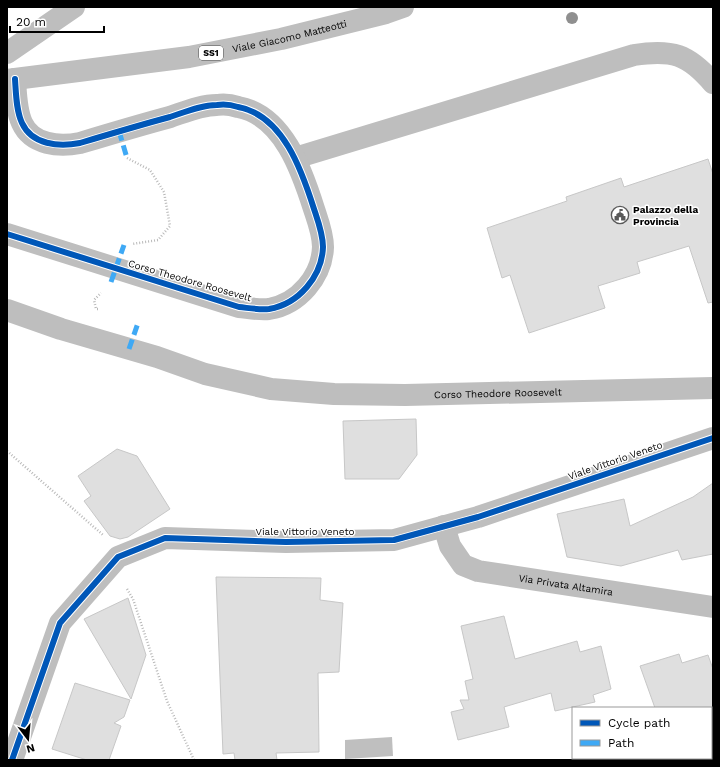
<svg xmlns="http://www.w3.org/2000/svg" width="720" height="767" viewBox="0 0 720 767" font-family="'Work Sans',sans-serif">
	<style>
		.water { fill: #bfbfbf }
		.building { fill: #dfdfdf; stroke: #c7c7c7 }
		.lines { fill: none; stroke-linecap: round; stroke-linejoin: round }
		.path { stroke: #b9b9b9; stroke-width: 2.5; stroke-dasharray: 1 2; stroke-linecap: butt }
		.minor { stroke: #bebebe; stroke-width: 22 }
		.major { stroke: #bebebe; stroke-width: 22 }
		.quiet { stroke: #3fa9f5; stroke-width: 5; stroke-dasharray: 10 5; stroke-linecap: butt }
		.cycleway-casing { stroke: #fff; stroke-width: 8 }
		.cycleway { stroke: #0057b8; stroke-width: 6 }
		.tree { fill: #8f8f8f }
		.labels { text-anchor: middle; stroke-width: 3; stroke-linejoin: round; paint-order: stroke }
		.shield { fill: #fff; stroke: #4c4c4c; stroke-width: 1 }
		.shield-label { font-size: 9px; font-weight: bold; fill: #000 }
		.street-label { font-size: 10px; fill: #000; stroke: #fff }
		.poi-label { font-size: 10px; font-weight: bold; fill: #000; stroke: #fff; text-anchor: start }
	</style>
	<rect width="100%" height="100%" fill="#fff"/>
	<!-- water -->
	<path class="water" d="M 392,737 L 393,756 L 345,759 L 345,740 Z"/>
	<!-- building -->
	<path class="building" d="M 708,159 L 713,174 L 713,302 L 708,303 L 689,246 L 637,262 L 640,273 L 598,286 L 605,308 L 529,333 L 510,275 L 502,278 L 487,228 L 567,201 L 566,197 L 621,178 L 624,187 Z
		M 416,419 L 417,455 L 399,479 L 345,479 L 343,421 Z
		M 117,449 L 137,456 L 170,509 L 128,537 L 120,539 L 110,536 L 84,501 L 91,496 L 78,476 Z
		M 713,483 L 713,554 L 682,560 L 678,550 L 621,566 L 567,557 L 557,514 L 624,499 L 630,526 L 693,497 Z
		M 216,577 L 321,578 L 320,600 L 343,603 L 339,672 L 318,673 L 319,752 L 276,753 L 277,760 L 235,760 L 234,753 L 223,754 Z
		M 128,598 L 146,655 L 131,699 L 84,619 Z
		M 504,616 L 515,659 L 577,641 L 580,652 L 601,646 L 611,689 L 593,695 L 595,702 L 555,711 L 551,693 L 504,707 L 509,727 L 458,740 L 451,712 L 464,709 L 460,700 L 469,700 L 465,681 L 473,679 L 461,626 Z
		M 679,654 L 682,663 L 708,655 L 713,669 L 713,708 L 655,708 L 640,666 Z
		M 75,683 L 130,700 L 124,717 L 114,723 L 121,726 L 109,760 L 87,760 L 52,749 Z"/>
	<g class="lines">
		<!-- path -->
		<path class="path" d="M 127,158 L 150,170 L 164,192 L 170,226 L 158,240 L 132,244
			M 98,309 L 96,309 L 94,300 L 101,293
			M 7,451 L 103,535
			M 127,589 L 133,599 L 167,701 L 194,760"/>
		<!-- minor -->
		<g class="minor">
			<path d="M 295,158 L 634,55 C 672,49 688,54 713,83"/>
			<path d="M 7,234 L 239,307 C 249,308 259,310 269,309 C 299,304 322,276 323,247 C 323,234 318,221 314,209 C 302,171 283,115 238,107 C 232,105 223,104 217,105 C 201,105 185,112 170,117 C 140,125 110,134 80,143 C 59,147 32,145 22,123 C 16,110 16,93 15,79"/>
			<path id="s1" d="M 7,310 L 61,329 L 157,357 L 205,374 L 271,389 L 334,394 L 405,395 L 713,388"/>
			<path id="s2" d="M 444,526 L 450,546 L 463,565 L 478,571 L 713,607"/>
			<path d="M 711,726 L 713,725"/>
			<path d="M 12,760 L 60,623 L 118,557 L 165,538 L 286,542 L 394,540 L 478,517 L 713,438"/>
			<path d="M 606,760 L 612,758"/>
		</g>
		<!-- major -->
		<g class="major">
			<path d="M 7,53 L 74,7"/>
			<path id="s3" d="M 7,80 L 189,57 L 281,39 L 386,13 L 403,7"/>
		</g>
		<!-- quiet -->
		<path class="quiet" d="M 119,131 L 127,158
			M 111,282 L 124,245
			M 129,349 L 138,323"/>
		<defs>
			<path id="cycleway" d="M 7,234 L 239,307 C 249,308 259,310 269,309 C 299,304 322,276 323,247 C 323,234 318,221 314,209 C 302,171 283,115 238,107 C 232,105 223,104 217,105 C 201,105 185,112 170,117 C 140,125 110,134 80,143 C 59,147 32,145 22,123 C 16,110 16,93 15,79
				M 12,760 L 60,623 L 118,557 L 165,538 L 286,542 L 394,540 L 478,517 L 713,438"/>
		</defs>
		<!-- cycleway casing -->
		<use href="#cycleway" class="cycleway-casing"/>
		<!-- cycleway -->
		<use href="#cycleway" class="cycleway"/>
	</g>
	<!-- trees -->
	<circle class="tree" cx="572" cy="18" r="6"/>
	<!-- icons -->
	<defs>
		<symbol id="civic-ring" viewBox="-11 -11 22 22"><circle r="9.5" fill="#fff" stroke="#595959" stroke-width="1.5"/><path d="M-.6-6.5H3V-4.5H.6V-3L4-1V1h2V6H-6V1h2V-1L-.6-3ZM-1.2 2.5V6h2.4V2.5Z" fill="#595959"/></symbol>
	</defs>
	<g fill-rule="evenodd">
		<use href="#civic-ring" x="610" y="205" width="20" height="20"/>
	</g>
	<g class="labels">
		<!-- shield labels -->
		<rect class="shield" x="199" y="46" width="24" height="14" rx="3"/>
		<g class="shield-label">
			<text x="211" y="56">SS1</text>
		</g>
		<!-- street labels -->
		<g class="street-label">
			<text dy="4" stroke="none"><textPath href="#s3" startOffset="286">Viale Giacomo Matteotti</textPath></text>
			<text transform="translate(190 280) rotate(16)" y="4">Corso Theodore Roosevelt</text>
			<text dy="4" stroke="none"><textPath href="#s1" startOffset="503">Corso Theodore Roosevelt</textPath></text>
			<text transform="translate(615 460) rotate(-19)" y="4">Viale Vittorio Veneto</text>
			<text x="305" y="535">Viale Vittorio Veneto</text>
			<text dy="4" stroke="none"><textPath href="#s2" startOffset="149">Via Privata Altamira</textPath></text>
		</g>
		<!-- poi labels -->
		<g class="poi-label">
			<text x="633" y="213">Palazzo della<tspan x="633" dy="12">Provincia</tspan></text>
		</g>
	</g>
	<!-- border -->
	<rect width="720" height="767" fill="none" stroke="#000000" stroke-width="16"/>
	<!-- legend -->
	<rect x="572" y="707" width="140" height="52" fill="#ffffff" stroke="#999999"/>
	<rect x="580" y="720" width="20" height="6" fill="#0057b8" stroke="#999999"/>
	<text x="608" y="727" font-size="12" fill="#000000">Cycle path</text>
	<rect x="580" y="740" width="20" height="6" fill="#3fa9f5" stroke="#999999"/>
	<text x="608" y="747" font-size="12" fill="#000000">Path</text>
	<!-- north arrow -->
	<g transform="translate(28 739) rotate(164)" stroke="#ffffff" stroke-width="3" paint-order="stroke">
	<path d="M0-3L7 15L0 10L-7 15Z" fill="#000000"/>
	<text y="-6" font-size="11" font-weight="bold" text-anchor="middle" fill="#000000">N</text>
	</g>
	<!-- scale -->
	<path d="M10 26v6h94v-6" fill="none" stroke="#000000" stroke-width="2"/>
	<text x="16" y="26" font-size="12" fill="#000000" stroke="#ffffff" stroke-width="3" paint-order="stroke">20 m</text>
</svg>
